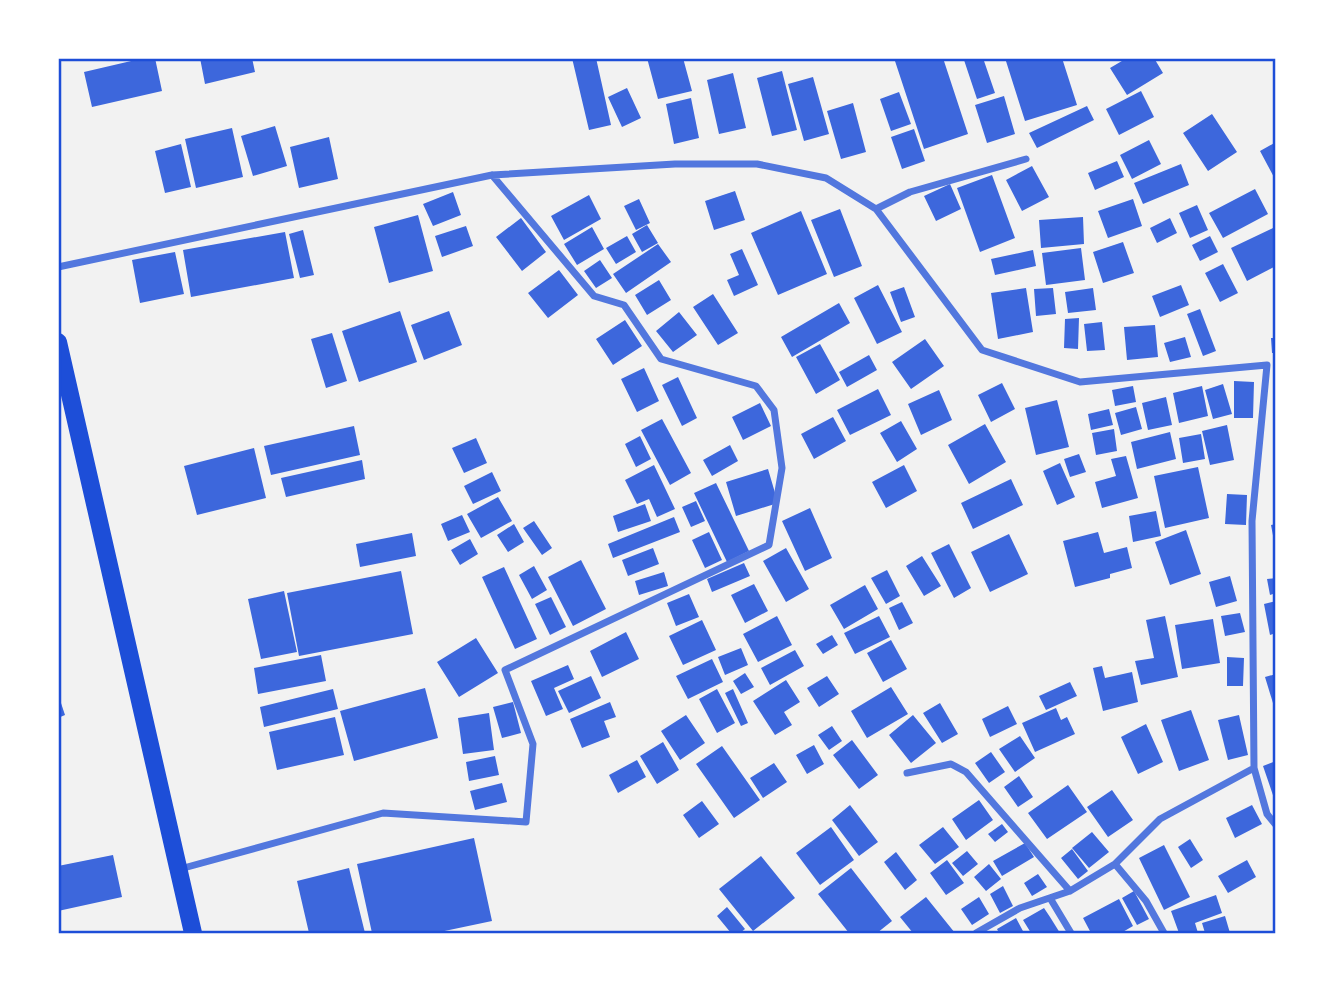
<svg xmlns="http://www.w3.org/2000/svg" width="1334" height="991" viewBox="0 0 1334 991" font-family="'Crimson Pro',serif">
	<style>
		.building { fill: #3d67dc }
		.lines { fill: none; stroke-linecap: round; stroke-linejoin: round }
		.minor { stroke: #5277de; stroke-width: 7 }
		.primary { stroke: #1d4ed8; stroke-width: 18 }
		.neatline { fill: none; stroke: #1d4ed8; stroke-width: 2.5 }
	</style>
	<rect width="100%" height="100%" fill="#f2f2f2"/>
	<!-- building -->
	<path class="building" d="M 144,58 L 155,58 L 162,91 L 92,107 L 84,72 Z
		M 200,58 L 252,58 L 255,72 L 205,84 Z
		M 572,58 L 596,58 L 611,125 L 589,130 Z
		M 647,58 L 683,58 L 692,91 L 658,99 Z
		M 894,58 L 943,58 L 968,134 L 924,149 Z
		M 971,58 L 983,58 L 995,93 L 977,99 L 964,60 Z
		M 1005,58 L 1062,58 L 1077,105 L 1025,121 Z
		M 1127,58 L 1154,58 L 1163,73 L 1127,95 L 1110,68 Z
		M 782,71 L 797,130 L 772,136 L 757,78 Z
		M 733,73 L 746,128 L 719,134 L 707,80 Z
		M 813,77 L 829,134 L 804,141 L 788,84 Z
		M 627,88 L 641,118 L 622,127 L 608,97 Z
		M 1141,91 L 1154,117 L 1119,135 L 1106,109 Z
		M 899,92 L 911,124 L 891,131 L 880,99 Z
		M 1004,96 L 1015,134 L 987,143 L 975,105 Z
		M 691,98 L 699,138 L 674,144 L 666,104 Z
		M 853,103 L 866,152 L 841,159 L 827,111 Z
		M 1087,106 L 1094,120 L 1037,148 L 1029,133 Z
		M 1212,114 L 1237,152 L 1208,171 L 1183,133 Z
		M 275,126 L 287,166 L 253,176 L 241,136 Z
		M 232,128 L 243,177 L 196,188 L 185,139 Z
		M 914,129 L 925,161 L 902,169 L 891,137 Z
		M 329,137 L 338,179 L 299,188 L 290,147 Z
		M 1149,140 L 1161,164 L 1132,179 L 1120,155 Z
		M 1276,142 L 1276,181 L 1260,151 Z
		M 181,144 L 191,187 L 165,193 L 155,151 Z
		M 1117,161 L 1124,177 L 1095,190 L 1088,173 Z
		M 1181,164 L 1189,185 L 1143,204 L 1134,183 Z
		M 1032,166 L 1049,197 L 1022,211 L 1006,180 Z
		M 992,175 L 1015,238 L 980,252 L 957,188 Z
		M 950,184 L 961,209 L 936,221 L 924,196 Z
		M 1255,189 L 1268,214 L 1223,238 L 1209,213 Z
		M 735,191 L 745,220 L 714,230 L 705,201 Z
		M 453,192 L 461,215 L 433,226 L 423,204 Z
		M 589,195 L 601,219 L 564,240 L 551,216 Z
		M 639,199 L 650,223 L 636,230 L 624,206 Z
		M 1133,199 L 1142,226 L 1108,238 L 1098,211 Z
		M 1197,205 L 1208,230 L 1190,238 L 1179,213 Z
		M 840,209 L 862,266 L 834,277 L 811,220 Z
		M 801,211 L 827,274 L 778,295 L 751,233 Z
		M 418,215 L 433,271 L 389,283 L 374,227 Z
		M 1083,217 L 1084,244 L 1041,248 L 1039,220 Z
		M 521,218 L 546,252 L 522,271 L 496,237 Z
		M 1170,218 L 1177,233 L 1157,243 L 1150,228 Z
		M 647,225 L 658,243 L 642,252 L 632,234 Z
		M 466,226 L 473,246 L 442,257 L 435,236 Z
		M 592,227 L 604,249 L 577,265 L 564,244 Z
		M 1273,228 L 1276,234 L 1276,266 L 1247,281 L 1231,248 Z
		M 303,230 L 314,275 L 300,278 L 289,234 Z
		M 285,232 L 294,278 L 191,297 L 183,250 Z
		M 627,236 L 636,252 L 616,264 L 606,248 Z
		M 1210,236 L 1218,252 L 1200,261 L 1192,245 Z
		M 1123,242 L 1134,273 L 1103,283 L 1093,252 Z
		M 658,244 L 671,262 L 626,293 L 613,274 Z
		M 1081,248 L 1085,280 L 1046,285 L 1042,253 Z
		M 742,249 L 758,285 L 734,296 L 727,280 L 739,275 L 730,254 Z
		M 1033,250 L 1036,266 L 995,275 L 991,259 Z
		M 175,252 L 184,294 L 140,303 L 132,260 Z
		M 600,260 L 612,278 L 596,288 L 584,271 Z
		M 1223,264 L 1238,293 L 1220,302 L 1205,273 Z
		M 559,270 L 578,295 L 548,318 L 528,293 Z
		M 659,280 L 671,300 L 647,315 L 635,295 Z
		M 878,285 L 902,332 L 877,344 L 854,298 Z
		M 1181,285 L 1189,305 L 1160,317 L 1152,296 Z
		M 904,287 L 915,317 L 901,322 L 890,292 Z
		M 1026,288 L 1033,332 L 998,339 L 991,293 Z
		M 1053,288 L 1056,314 L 1036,316 L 1034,289 Z
		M 1093,288 L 1096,310 L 1068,313 L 1065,292 Z
		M 713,294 L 738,333 L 718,345 L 693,307 Z
		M 839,303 L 850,323 L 792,357 L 781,337 Z
		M 1200,309 L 1216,351 L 1203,356 L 1187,314 Z
		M 400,311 L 417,362 L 359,382 L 342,331 Z
		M 449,311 L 462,345 L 424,360 L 411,325 Z
		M 679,312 L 697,335 L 673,352 L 656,331 Z
		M 1079,318 L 1078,349 L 1064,348 L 1065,319 Z
		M 625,320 L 642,346 L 613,365 L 596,339 Z
		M 1102,322 L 1105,350 L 1087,351 L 1084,324 Z
		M 1155,325 L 1158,357 L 1127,360 L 1124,327 Z
		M 332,333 L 347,381 L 326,388 L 311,339 Z
		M 1185,337 L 1191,357 L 1170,362 L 1164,343 Z
		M 1271,338 L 1276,338 L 1276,353 L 1272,353 Z
		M 925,339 L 944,366 L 911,389 L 892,362 Z
		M 820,344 L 840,380 L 816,394 L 796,357 Z
		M 869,355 L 877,370 L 847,387 L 839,372 Z
		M 644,368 L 659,401 L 637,412 L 621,379 Z
		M 678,377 L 697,418 L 682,426 L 662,385 Z
		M 1234,381 L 1254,382 L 1253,418 L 1234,418 Z
		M 1002,383 L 1015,409 L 991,422 L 978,395 Z
		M 1223,384 L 1232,414 L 1213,419 L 1205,390 Z
		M 1133,386 L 1136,402 L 1115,406 L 1112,390 Z
		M 1202,386 L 1208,416 L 1179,423 L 1173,393 Z
		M 878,389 L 891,415 L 850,435 L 837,410 Z
		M 939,390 L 952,420 L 921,435 L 908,404 Z
		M 1166,397 L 1172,425 L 1148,430 L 1142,403 Z
		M 1057,400 L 1069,447 L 1036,455 L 1025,408 Z
		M 760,403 L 771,426 L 743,440 L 732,417 Z
		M 1136,407 L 1142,429 L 1121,435 L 1115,413 Z
		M 1109,409 L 1113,425 L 1091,430 L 1088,414 Z
		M 833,417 L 846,441 L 814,459 L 801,434 Z
		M 662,419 L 691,473 L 670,485 L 641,430 Z
		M 901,421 L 917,449 L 897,462 L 880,433 Z
		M 985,424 L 1006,462 L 969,484 L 948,445 Z
		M 1227,425 L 1234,460 L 1210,465 L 1202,431 Z
		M 354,426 L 360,455 L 271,475 L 264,446 Z
		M 1114,429 L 1117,451 L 1096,455 L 1092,433 Z
		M 1170,432 L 1176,459 L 1137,469 L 1131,442 Z
		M 1201,434 L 1205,459 L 1183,463 L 1179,438 Z
		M 640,436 L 651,459 L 636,467 L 625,444 Z
		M 476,438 L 487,463 L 464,473 L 452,448 Z
		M 730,445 L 738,461 L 712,476 L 703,460 Z
		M 254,448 L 266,498 L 197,515 L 184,466 Z
		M 1079,454 L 1086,472 L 1070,477 L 1064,459 Z
		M 1126,456 L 1138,498 L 1102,508 L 1095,482 L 1116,476 L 1111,459 Z
		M 362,460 L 365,479 L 286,497 L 281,478 Z
		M 1060,463 L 1075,497 L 1057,505 L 1043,471 Z
		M 654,465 L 675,509 L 657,517 L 649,499 L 637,504 L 625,480 Z
		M 904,465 L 917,491 L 886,508 L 872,482 Z
		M 1198,467 L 1209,518 L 1165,528 L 1154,476 Z
		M 768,469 L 778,503 L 736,516 L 726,482 Z
		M 492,472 L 501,491 L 473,504 L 464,486 Z
		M 1011,479 L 1023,505 L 973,529 L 961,503 Z
		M 716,483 L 749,551 L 727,562 L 694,493 Z
		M 1227,494 L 1247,495 L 1246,525 L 1225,524 Z
		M 498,497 L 512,521 L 481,538 L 467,514 Z
		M 696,501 L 705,521 L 691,527 L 682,507 Z
		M 645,504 L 651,521 L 618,532 L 613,516 Z
		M 810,508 L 832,558 L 805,571 L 782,521 Z
		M 1156,511 L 1161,536 L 1133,542 L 1129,516 Z
		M 462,515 L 470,532 L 448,541 L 441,524 Z
		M 674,517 L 680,532 L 613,558 L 608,544 Z
		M 534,521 L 552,548 L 542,555 L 523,528 Z
		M 514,524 L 524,542 L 508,552 L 497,535 Z
		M 1276,524 L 1276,546 L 1275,546 L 1271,525 Z
		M 1186,530 L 1201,574 L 1170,585 L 1155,542 Z
		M 709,532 L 722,560 L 705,568 L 692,540 Z
		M 1098,532 L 1104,553 L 1127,547 L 1132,568 L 1110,574 L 1110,578 L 1075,587 L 1063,541 Z
		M 412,533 L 416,556 L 360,567 L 356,544 Z
		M 1009,534 L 1028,574 L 990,592 L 971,552 Z
		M 470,539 L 478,554 L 460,565 L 451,550 Z
		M 949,544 L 971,588 L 954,598 L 931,553 Z
		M 653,548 L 659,564 L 628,576 L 622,560 Z
		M 786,548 L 809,589 L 786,602 L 763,561 Z
		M 922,556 L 941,586 L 924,596 L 906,566 Z
		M 581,560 L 606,609 L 573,626 L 548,577 Z
		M 744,563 L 750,576 L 712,592 L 707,579 Z
		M 534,566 L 547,590 L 532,599 L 519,575 Z
		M 504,567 L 537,639 L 515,649 L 482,577 Z
		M 887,570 L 900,596 L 886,604 L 871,578 Z
		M 401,571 L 413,634 L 299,656 L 287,593 Z
		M 664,572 L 668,586 L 639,595 L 635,581 Z
		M 1230,576 L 1237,601 L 1216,607 L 1209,582 Z
		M 1276,578 L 1276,593 L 1270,595 L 1267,579 Z
		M 754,584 L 768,611 L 745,623 L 731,595 Z
		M 865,585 L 878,609 L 844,629 L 830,605 Z
		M 284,591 L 297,652 L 261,659 L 248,599 Z
		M 689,594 L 699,617 L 676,626 L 667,603 Z
		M 551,597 L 566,627 L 550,635 L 535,604 Z
		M 1276,601 L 1276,633 L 1270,635 L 1264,604 Z
		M 902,602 L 913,623 L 899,630 L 889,608 Z
		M 1240,613 L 1245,632 L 1225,636 L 1221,616 Z
		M 777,616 L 792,645 L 758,662 L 743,634 Z
		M 879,616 L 890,637 L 855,654 L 844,633 Z
		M 1165,616 L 1178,677 L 1141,685 L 1135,661 L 1154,658 L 1146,620 Z
		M 1213,619 L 1220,663 L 1182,669 L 1175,625 Z
		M 702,620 L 716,650 L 683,665 L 669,636 Z
		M 626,632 L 639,659 L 602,677 L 590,651 Z
		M 832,635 L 838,645 L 823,654 L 816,644 Z
		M 476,638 L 498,673 L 459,697 L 437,662 Z
		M 891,640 L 907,669 L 883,682 L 867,653 Z
		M 741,648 L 748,665 L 725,675 L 718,657 Z
		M 795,650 L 804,666 L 770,685 L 761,668 Z
		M 321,655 L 326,681 L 258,694 L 254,668 Z
		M 1227,657 L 1244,658 L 1243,686 L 1227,686 Z
		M 712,659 L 723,682 L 688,699 L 676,676 Z
		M 568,665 L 574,679 L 554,688 L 563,709 L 546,716 L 531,681 Z
		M 1102,666 L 1105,678 L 1132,672 L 1138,702 L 1103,711 L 1093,668 Z
		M 745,673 L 754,687 L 741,694 L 733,681 Z
		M 1276,674 L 1276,713 L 1265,677 Z
		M 591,676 L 601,698 L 569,713 L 558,691 Z
		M 827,676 L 839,694 L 819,707 L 807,688 Z
		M 786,680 L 800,702 L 784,712 L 792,725 L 775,735 L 753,701 Z
		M 1070,682 L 1077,696 L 1046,710 L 1039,696 Z
		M 891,687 L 908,714 L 867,738 L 851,711 Z
		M 425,688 L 438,738 L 354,761 L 340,711 Z
		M 333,689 L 338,709 L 264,727 L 260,707 Z
		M 717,689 L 735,723 L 717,733 L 699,699 Z
		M 733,689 L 748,723 L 741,726 L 725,693 Z
		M 58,694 L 65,715 L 58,718 Z
		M 513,702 L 521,733 L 502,738 L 493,707 Z
		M 610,702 L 616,717 L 604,721 L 610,737 L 582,748 L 570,719 Z
		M 940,703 L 958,734 L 942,743 L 923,713 Z
		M 1008,706 L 1017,724 L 990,737 L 982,719 Z
		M 1056,708 L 1061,720 L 1067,717 L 1075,734 L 1035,752 L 1022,723 Z
		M 1191,710 L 1209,760 L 1179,771 L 1161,720 Z
		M 489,713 L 494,750 L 463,754 L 458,718 Z
		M 686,715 L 705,743 L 680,760 L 661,731 Z
		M 913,715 L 936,743 L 911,763 L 889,735 Z
		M 1239,715 L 1248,755 L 1228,760 L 1218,720 Z
		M 335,717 L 344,755 L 277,770 L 269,732 Z
		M 1146,724 L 1163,762 L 1138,774 L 1121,737 Z
		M 832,726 L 842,741 L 829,750 L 818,735 Z
		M 1020,736 L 1035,758 L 1015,772 L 999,749 Z
		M 852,740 L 878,775 L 859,789 L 833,755 Z
		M 663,742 L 679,770 L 657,784 L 640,756 Z
		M 814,745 L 824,764 L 807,774 L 796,755 Z
		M 722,746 L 760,800 L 734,818 L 696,764 Z
		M 991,752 L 1005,772 L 989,783 L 975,763 Z
		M 495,756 L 499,775 L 469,781 L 466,762 Z
		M 637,760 L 646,777 L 618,793 L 609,775 Z
		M 1276,761 L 1276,804 L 1263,766 Z
		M 774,763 L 787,782 L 763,798 L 750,778 Z
		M 1019,776 L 1033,797 L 1018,807 L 1004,787 Z
		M 502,783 L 507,802 L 475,810 L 470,791 Z
		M 1068,785 L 1087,812 L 1047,839 L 1028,813 Z
		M 1112,790 L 1133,820 L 1108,837 L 1087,807 Z
		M 979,800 L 993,820 L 966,840 L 952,819 Z
		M 702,801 L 719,824 L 699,838 L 683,815 Z
		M 850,805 L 878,842 L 859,856 L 832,820 Z
		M 1252,805 L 1262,824 L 1235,838 L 1226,818 Z
		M 1002,824 L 1008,832 L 995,842 L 988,834 Z
		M 831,827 L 854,860 L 820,885 L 796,853 Z
		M 943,827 L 959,847 L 935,864 L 919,845 Z
		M 1092,832 L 1109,852 L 1089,868 L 1072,848 Z
		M 474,838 L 492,921 L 435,933 L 372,933 L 357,864 Z
		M 1190,839 L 1203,860 L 1191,868 L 1178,847 Z
		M 1025,843 L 1034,857 L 1002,876 L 993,861 Z
		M 1164,845 L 1190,897 L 1164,910 L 1139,858 Z
		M 1072,849 L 1088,871 L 1078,879 L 1061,858 Z
		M 967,851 L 978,864 L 963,876 L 952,863 Z
		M 896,852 L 917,880 L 905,890 L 884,862 Z
		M 113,855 L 122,897 L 58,911 L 58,866 Z
		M 761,856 L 795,898 L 753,931 L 719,889 Z
		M 947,860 L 964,883 L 946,895 L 930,873 Z
		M 1247,860 L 1256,877 L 1228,893 L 1218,876 Z
		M 989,864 L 1001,879 L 986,891 L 974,877 Z
		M 349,868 L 365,933 L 309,933 L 297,881 Z
		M 851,868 L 892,921 L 877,933 L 849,933 L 818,894 Z
		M 1038,874 L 1047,887 L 1032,896 L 1024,883 Z
		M 1003,886 L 1013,906 L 1000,913 L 990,894 Z
		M 1134,891 L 1149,919 L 1137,925 L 1122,898 Z
		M 1216,895 L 1222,913 L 1195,923 L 1198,933 L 1179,933 L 1171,911 Z
		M 926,897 L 955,933 L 913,933 L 900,917 Z
		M 979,897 L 989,914 L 972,925 L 961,909 Z
		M 1119,899 L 1133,926 L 1121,933 L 1091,933 L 1083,918 Z
		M 727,907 L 745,929 L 740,933 L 731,933 L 717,916 Z
		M 1044,908 L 1050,917 L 1060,933 L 1031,933 L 1023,920 Z
		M 1225,916 L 1230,933 L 1205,933 L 1202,923 Z
		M 1016,918 L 1024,933 L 999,933 L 997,929 Z"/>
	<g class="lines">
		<!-- minor -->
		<path class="minor" d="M 876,209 L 910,192 L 1026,159
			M 58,267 L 492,175 L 675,164 L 757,164 L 826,178 L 876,209 L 982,350 L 1080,382 L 1267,365 L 1252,521 L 1254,768 L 1160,819 L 1115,864 L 1070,891 L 1020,908 L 976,933
			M 1254,768 L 1267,814 L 1276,825
			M 907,773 L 951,764 L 966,772 L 1070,891
			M 1115,864 L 1146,901 L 1164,933
			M 180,869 L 383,813 L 526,822 L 533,744 L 505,670 L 769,545 L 782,468 L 774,410 L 756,386 L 661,359 L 624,305 L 594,296 L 492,175
			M 1050,898 L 1071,933"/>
		<!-- primary -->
		<path class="primary" d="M 58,342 L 193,933"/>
	</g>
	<!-- border -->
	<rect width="1334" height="991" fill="none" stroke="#ffffff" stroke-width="119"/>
	<rect x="60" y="60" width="1214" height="872" class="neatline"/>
</svg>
